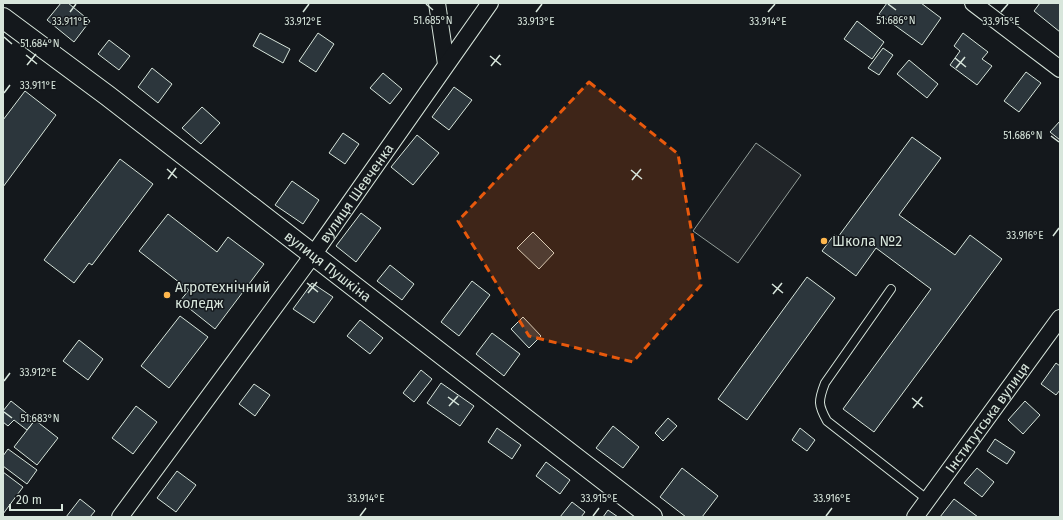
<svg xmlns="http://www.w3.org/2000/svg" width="1063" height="520" viewBox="0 0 1063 520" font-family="'Fira Sans',sans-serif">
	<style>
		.green { fill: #202428; stroke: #939e99 }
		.building { fill: #2c363c; stroke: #d8e6dc }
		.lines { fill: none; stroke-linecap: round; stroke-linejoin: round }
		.service-casing { stroke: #d8e6dc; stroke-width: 10 }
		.minor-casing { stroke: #d8e6dc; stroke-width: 18 }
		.tertiary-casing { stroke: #d8e6dc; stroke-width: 22 }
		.service { stroke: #14181c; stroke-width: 8 }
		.minor { stroke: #14181c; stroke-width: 16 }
		.tertiary { stroke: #14181c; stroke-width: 20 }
		.marked { fill: #e8590c; fill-opacity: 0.2; stroke: #e8590c; stroke-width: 3; stroke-dasharray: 8 5; stroke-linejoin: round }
		.ticks { fill: none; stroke: #d8e6dc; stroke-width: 1.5 }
		.poi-dot { fill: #ffb74d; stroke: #14181c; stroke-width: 1.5 }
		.labels { text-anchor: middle; stroke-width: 3; stroke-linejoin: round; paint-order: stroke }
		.street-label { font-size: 14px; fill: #d8e6dc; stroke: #14181c }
		.poi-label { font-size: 14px; fill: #d8e6dc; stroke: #14181c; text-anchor: start }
		.ticks-label { font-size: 10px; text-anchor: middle; fill: #d8e6dc; stroke: #14181c; stroke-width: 3; stroke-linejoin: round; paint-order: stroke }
	</style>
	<rect width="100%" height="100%" fill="#14181c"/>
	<!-- green -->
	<path class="green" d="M 756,143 L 801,175 L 738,263 L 693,231 Z"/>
	<!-- building -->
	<path class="building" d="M 61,3 L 68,3 L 90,21 L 74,42 L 47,20 Z
		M 887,3 L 921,3 L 941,18 L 922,45 L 879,14 Z
		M 1040,3 L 1060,3 L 1060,32 L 1034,11 Z
		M 857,21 L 884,42 L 872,59 L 844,39 Z
		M 260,33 L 290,49 L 283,63 L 253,46 Z
		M 318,33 L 334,44 L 316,72 L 299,61 Z
		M 963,33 L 988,52 L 982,59 L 992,66 L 977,85 L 950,65 L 960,51 L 954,46 Z
		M 109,40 L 130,56 L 119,70 L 98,54 Z
		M 883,48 L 893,55 L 879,75 L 868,68 Z
		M 909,60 L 938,84 L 927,98 L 897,74 Z
		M 152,68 L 172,84 L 158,103 L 138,87 Z
		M 1026,72 L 1041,83 L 1019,112 L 1004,101 Z
		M 383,73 L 402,89 L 390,104 L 370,88 Z
		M 454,87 L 472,100 L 449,130 L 432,117 Z
		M 25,91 L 56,115 L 3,187 L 3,120 Z
		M 202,107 L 220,123 L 201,144 L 182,128 Z
		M 1060,121 L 1060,140 L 1050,132 Z
		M 343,133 L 359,144 L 345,164 L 329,153 Z
		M 417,135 L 439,153 L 413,185 L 391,167 Z
		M 912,137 L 941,158 L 899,215 L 955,255 L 970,235 L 1002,259 L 874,432 L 843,409 L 931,289 L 876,248 L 856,276 L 822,251 L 834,235 L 838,237 Z
		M 120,159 L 153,184 L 92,265 L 89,263 L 74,283 L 44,260 Z
		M 292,181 L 319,200 L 303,224 L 275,205 Z
		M 361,213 L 381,228 L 356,262 L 336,246 Z
		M 168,214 L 217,252 L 228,237 L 264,264 L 215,329 L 180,301 L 189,290 L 139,251 Z
		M 533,232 L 554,253 L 539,269 L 517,248 Z
		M 390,265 L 414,284 L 402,300 L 377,281 Z
		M 807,277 L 835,298 L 747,420 L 718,399 Z
		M 472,281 L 490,295 L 459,336 L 441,322 Z
		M 312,283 L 333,297 L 314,323 L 293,309 Z
		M 180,316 L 208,337 L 169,388 L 141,366 Z
		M 523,317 L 541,336 L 529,348 L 511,329 Z
		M 360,320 L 383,338 L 370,354 L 347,336 Z
		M 492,333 L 520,354 L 504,376 L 476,354 Z
		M 79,340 L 103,359 L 88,380 L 63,361 Z
		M 1056,363 L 1060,366 L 1060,390 L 1056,395 L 1041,384 Z
		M 421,370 L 432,379 L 414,402 L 403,393 Z
		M 441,383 L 474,406 L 460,426 L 427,403 Z
		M 254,384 L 270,395 L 255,416 L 239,404 Z
		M 11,401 L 35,420 L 27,430 L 14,420 L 8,426 L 3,422 L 3,411 Z
		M 1025,401 L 1040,415 L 1023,434 L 1008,420 Z
		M 136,406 L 157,422 L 133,454 L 112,438 Z
		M 668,418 L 677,426 L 663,441 L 655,433 Z
		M 35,420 L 58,438 L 37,465 L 14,447 Z
		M 613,426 L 639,447 L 623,468 L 596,448 Z
		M 497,428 L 521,445 L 512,459 L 488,442 Z
		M 800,428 L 815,440 L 807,451 L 792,440 Z
		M 995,439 L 1015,452 L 1007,464 L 987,451 Z
		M 8,449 L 37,470 L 27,484 L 3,466 L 3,456 Z
		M 546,462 L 570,480 L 560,494 L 536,476 Z
		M 682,468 L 718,496 L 702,517 L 686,517 L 660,497 Z
		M 977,468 L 994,482 L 982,497 L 964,483 Z
		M 177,471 L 196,485 L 176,512 L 157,498 Z
		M 3,472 L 23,487 L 3,514 Z
		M 80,499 L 95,511 L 90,517 L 66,517 Z
		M 954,499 L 978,517 L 940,517 Z
		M 572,502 L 585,512 L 581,517 L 560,517 Z
		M 608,510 L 618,517 L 603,517 Z"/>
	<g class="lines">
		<defs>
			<path id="service" d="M 891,289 L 825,383 C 818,401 818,405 827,421 L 928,500"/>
			<g id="minor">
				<path d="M 437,3 L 446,64"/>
				<path d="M 973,3 L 1060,69"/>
				<path id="s1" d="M 120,517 L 313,255 L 490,3"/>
				<path id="s2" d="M 915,517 L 1060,318"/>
			</g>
			<g id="tertiary">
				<path id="s3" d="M 3,18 L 108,96 L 652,517"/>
			</g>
		</defs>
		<!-- service casing -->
		<use href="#service" class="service-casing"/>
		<!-- minor casing -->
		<use href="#minor" class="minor-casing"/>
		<!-- tertiary casing -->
		<use href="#tertiary" class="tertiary-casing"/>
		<!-- service -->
		<use href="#service" class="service"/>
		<!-- minor -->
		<use href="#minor" class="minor"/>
		<!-- tertiary -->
		<use href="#tertiary" class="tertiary"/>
	</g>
	<!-- marked area -->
	<path class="marked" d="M 589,82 L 678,154 L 701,285 L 633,362 L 529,336 L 458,221 Z"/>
	<!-- ticks -->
	<path class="ticks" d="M 426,4 L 433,10M 888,4 L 896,10M 70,12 L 76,4M 303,12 L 309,4M 536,12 L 542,4M 768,12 L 775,4M 1001,12 L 1008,4M 4,37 L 12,44M 26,55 L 37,64M 490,56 L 501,65M 955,58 L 966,67M 27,65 L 36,54M 491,66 L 500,55M 956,68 L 965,57M 4,93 L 10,85M 1051,136 L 1059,142M 167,169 L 177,178M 631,170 L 642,179M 168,179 L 176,168M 632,180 L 641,169M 1053,236 L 1059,228M 307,283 L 318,292M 772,284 L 783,293M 308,293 L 317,282M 773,294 L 782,283M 4,381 L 10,373M 448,397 L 459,405M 912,398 L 923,407M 449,406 L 458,396M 913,408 L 922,397M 4,412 L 12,418M 360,516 L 366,508M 593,516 L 599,508M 826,516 L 832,508"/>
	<!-- markers -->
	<g class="poi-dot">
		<circle cx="824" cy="241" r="4"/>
		<circle cx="167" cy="295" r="4"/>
	</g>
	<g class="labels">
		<!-- street labels -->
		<g class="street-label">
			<text dy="5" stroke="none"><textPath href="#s1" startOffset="401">вулиця Шевченка</textPath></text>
			<text dy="5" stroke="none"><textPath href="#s3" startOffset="409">вулиця Пушкіна</textPath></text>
			<text dy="5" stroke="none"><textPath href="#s2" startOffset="123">Інститутська вулиця</textPath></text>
		</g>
		<!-- poi labels -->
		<g class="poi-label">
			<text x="832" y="246">Школа №2</text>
			<text x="175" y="292">Агротехнічний<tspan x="175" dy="16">коледж</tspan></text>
		</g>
	</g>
	<g class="ticks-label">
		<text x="433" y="24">51.685°N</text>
		<text x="896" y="24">51.686°N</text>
		<text x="70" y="25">33.911°E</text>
		<text x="303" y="25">33.912°E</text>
		<text x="536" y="25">33.913°E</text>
		<text x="768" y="25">33.914°E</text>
		<text x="1001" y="25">33.915°E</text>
		<text x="40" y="47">51.684°N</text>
		<text x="38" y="89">33.911°E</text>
		<text x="1023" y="139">51.686°N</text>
		<text x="1025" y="239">33.916°E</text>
		<text x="38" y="376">33.912°E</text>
		<text x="40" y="422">51.683°N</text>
		<text x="366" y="502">33.914°E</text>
		<text x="599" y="502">33.915°E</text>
		<text x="832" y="502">33.916°E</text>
	</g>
	<!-- border -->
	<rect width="1063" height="520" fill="none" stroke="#d8e6dc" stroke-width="8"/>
	<!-- scale -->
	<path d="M10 504v6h52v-6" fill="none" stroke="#d8e6dc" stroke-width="2"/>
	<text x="16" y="504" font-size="12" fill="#d8e6dc" stroke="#14181c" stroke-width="3" paint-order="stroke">20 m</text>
</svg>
